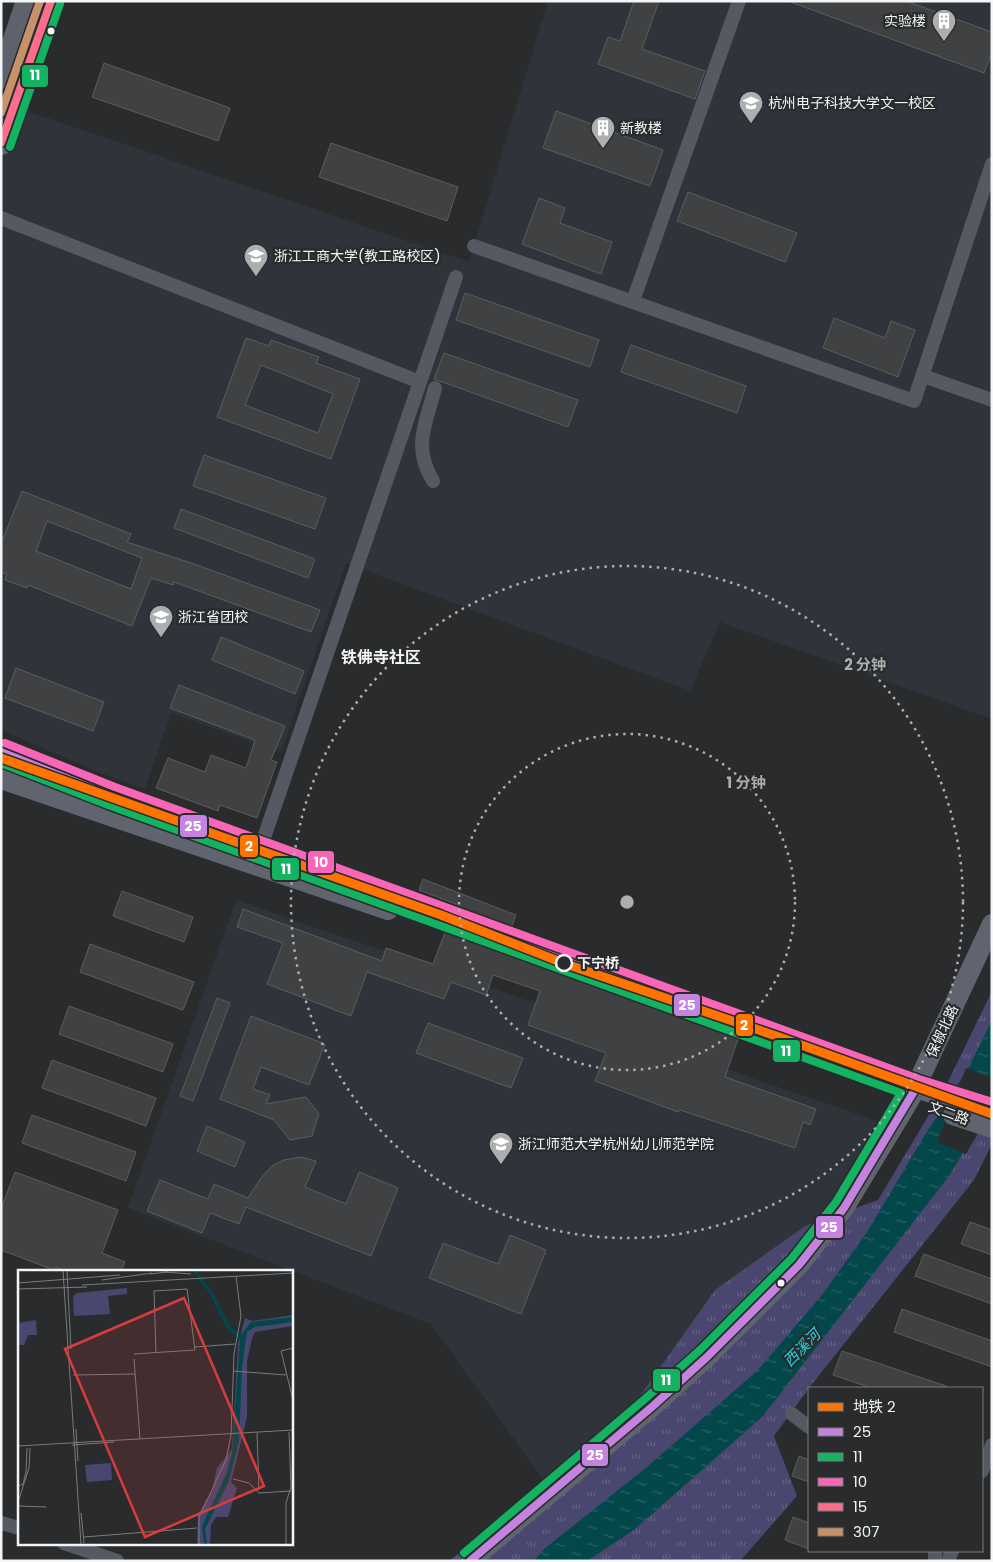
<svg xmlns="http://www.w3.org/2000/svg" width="993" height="1562" viewBox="0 0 993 1562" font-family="Poppins,'Noto Sans SC',sans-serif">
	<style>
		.built { fill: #2e343a }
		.grass { fill: url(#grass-tufts) }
		.water { fill: url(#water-ripples) }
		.pier { fill: #2a2b2c }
		.building { fill: #404142; stroke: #5c5d5e; fill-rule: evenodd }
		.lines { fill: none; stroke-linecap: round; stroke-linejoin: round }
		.minor { stroke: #555a62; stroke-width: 14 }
		.secondary { stroke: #60646e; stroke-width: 20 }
		.primary { stroke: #5d626d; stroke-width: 22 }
		.bus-1-casing { stroke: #292b2d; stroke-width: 11 }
		.bus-2-casing { stroke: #292b2d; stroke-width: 11 }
		.bus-3-casing { stroke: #292b2d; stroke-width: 11 }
		.bus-4-casing { stroke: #292b2d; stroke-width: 11 }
		.bus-5-casing { stroke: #292b2d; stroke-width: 11 }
		.bus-1 { stroke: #c483df; stroke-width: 8 }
		.bus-2 { stroke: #13b361; stroke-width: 8 }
		.bus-3 { stroke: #fa66b7; stroke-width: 8 }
		.bus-4 { stroke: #fb6d88; stroke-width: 8 }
		.bus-5 { stroke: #c7916a; stroke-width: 8 }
		.metro-1-casing { stroke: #292b2d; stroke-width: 12 }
		.metro-1 { stroke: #ff7300; stroke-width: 9 }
		.ring { fill: none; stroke: #adaeaf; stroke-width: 2.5; stroke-dasharray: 2.5 5 }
		.bus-dot { fill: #f3f5f6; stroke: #292b2d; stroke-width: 2 }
		.stop-dot { fill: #292b2d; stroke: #f3f5f6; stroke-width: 2.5 }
		.labels { text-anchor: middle; stroke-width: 4.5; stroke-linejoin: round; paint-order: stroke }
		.poi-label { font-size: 14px; fill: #f3f5f6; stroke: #292b2d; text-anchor: start }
		.stop-label { font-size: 14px; font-weight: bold; fill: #f3f5f6; stroke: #292b2d; text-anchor: start }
		.street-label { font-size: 14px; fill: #f3f5f6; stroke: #292b2d }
		.water-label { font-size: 15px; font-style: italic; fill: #1adce8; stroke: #292b2d }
		.quarter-label { font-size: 16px; font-weight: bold; fill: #f3f5f6; stroke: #292b2d }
		.inset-road { fill: none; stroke: #7a7c7d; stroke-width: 1 }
		.view { fill: #d93c3d; fill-opacity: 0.15; stroke: #d93c3d; stroke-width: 2.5 }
		.inset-edge { fill: none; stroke: #f3f5f6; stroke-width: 2.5 }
		.centre { fill: #adaeaf; stroke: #292b2d; stroke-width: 2.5 }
		.ring-label { font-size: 15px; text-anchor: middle; font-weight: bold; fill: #adaeaf; stroke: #292b2d; stroke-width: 4.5; stroke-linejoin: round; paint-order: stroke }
		.line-badge { stroke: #292b2d; stroke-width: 2 }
		.badge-label { font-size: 14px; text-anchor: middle; font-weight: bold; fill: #fff }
	</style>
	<defs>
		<pattern id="grass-tufts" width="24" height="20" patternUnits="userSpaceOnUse" patternTransform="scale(1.25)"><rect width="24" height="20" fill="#49476f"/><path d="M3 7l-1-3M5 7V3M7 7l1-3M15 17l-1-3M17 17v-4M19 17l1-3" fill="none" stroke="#646284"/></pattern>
		<pattern id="water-ripples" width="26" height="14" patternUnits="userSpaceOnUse" patternTransform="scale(1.25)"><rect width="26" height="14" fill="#04474b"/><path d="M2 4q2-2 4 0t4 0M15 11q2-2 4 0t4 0" fill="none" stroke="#296266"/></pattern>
	</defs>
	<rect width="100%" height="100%" fill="#2a2b2c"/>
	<!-- built -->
	<path class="built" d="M 548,1 L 992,1 L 992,719 L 720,622 L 690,691 L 346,563 L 281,752 L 171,713 L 145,789 L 103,774 L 1,730 L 1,102 L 469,262 Z
		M 236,900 L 880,1122 L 834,1216 L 613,1434 L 547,1485 L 431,1324 L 128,1208 Z"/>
	<!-- grass -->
	<path class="grass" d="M 992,991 L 992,1144 L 974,1180 L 809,1388 L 774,1436 L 797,1496 L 740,1561 L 449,1561 L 613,1434 L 715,1290 L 805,1226 L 878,1200 L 945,1088 Z"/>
	<!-- water -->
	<path class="water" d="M 992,1020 L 992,1104 L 949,1176 L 763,1416 L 634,1530 L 587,1561 L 534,1561 L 544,1549 L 647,1467 L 757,1371 L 822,1295 L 867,1232 L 923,1138 L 969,1067 Z"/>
	<!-- pier -->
	<path class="pier" d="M 966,1068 L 992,1078 L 992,1109 L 966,1154 L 937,1142 Z"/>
	<!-- building -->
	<path class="building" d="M 634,1 L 659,1 L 642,49 L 705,71 L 695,99 L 598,64 L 608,37 L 620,41 Z
		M 788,1 L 906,1 L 992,32 L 992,52 L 984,73 Z
		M 104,63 L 230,108 L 218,141 L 92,97 Z
		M 556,111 L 663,150 L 650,186 L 543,148 Z
		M 331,143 L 458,187 L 447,221 L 319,177 Z
		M 688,192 L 797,233 L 785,262 L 677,221 Z
		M 539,198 L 565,208 L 560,223 L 612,242 L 601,274 L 522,244 Z
		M 465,293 L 599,340 L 590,367 L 456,320 Z
		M 834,318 L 885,338 L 891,321 L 915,330 L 898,377 L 823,348 Z
		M 246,338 L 269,346 L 271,340 L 319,357 L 316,363 L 360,379 L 331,459 L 217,417 ZM 261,365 L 333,394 L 318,433 L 245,405 Z
		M 631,345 L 746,386 L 737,413 L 621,372 Z
		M 444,353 L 578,400 L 568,427 L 434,379 Z
		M 204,455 L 326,498 L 315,529 L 193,486 Z
		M 22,491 L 131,534 L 127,542 L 197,565 L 320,610 L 311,632 L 174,582 L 173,585 L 151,578 L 132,626 L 28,585 L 27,588 L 5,580 L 7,574 L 1,572 L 1,544 ZM 47,521 L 142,558 L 131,589 L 36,551 Z
		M 181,509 L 315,559 L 308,578 L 174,528 Z
		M 221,637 L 304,671 L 295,694 L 212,660 Z
		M 16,668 L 104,702 L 93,731 L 5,698 Z
		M 179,685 L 285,726 L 271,760 L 277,762 L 257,818 L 220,805 L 218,811 L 156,788 L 168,758 L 205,772 L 211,755 L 246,768 L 255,740 L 170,708 Z
		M 423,879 L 516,915 L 511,928 L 454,908 L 456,904 L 419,890 Z
		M 122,891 L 193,917 L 184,942 L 113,916 Z
		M 243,909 L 382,961 L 386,948 L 433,964 L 446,930 L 739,1036 L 725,1077 L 816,1109 L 810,1125 L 803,1122 L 795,1148 L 680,1110 L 678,1112 L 595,1081 L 606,1053 L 528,1025 L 540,991 L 493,975 L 486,995 L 451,982 L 444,999 L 367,972 L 351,1016 L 267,984 L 283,943 L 237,927 Z
		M 90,944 L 194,982 L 183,1010 L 80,972 Z
		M 217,998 L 230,1003 L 193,1101 L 180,1096 Z
		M 69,1006 L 173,1044 L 163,1072 L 59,1034 Z
		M 251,1016 L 325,1044 L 309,1085 L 261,1067 L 253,1089 L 270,1095 L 266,1104 L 306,1097 L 319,1114 L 312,1136 L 290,1140 L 274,1120 L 220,1099 Z
		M 428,1023 L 523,1058 L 511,1088 L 416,1053 Z
		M 52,1060 L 156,1098 L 146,1126 L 42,1088 Z
		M 32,1115 L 136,1152 L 126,1181 L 22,1143 Z
		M 207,1126 L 245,1142 L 235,1167 L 197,1151 Z
		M 301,1157 L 316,1161 L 305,1187 L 346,1204 L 359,1172 L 398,1188 L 371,1256 L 246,1207 L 239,1224 L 210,1213 L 202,1233 L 147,1211 L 160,1180 L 208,1199 L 214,1184 L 248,1198 L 261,1178 L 272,1166 L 284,1160 Z
		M 15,1172 L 118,1210 L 102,1253 L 125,1262 L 121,1271 L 65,1271 L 55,1267 L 54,1270 L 1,1250 L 1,1209 Z
		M 970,1222 L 992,1230 L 992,1255 L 961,1244 Z
		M 510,1235 L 546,1250 L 521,1314 L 429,1278 L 443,1243 L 498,1264 Z
		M 924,1254 L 992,1279 L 992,1304 L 915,1276 Z
		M 902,1309 L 992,1341 L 992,1367 L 894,1332 Z
		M 842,1351 L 946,1386 L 945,1388 L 871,1388 L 833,1375 Z
		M 799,1456 L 809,1460 L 809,1482 L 792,1476 Z
		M 793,1517 L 809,1523 L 809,1549 L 785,1540 Z"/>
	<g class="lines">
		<!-- minor -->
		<path class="minor" d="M 1,218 L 420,382
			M 474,246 L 914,401 L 992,164
			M 633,301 L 739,1
			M 923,376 L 992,400
			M 433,481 C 412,446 426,424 435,388
			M 257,858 L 456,277
			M 792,1414 L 809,1427
			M 982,1471 L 992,1445
			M 1,1523 L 19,1528
			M 64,1543 L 117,1561
			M 935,1551 L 935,1561
			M 948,1561 L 952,1551"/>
		<!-- secondary -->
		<path class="secondary" d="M 1,752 L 111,796 L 916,1088 L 992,1113
			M 1,779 L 388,910
			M 953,1115 L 992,1128
			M 470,1561 L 653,1406 L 707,1357 L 799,1265 L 844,1208 L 910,1099 L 992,924"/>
		<!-- primary -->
		<path class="primary" d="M 1,78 L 27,1
			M 1,144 L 51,1"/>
		<defs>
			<path id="bus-1" d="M 1,752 L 111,796 L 916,1088
				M 470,1561 L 653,1406 L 707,1357 L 799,1265 L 844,1208 L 916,1088"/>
			<path id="bus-2" d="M 10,147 L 60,4
				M 1,763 L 108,805 L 901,1093 L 836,1202 L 792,1258 L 700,1350 L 646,1398 L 464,1553"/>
			<path id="bus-3" d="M 5,743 L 115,787 L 919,1079 L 992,1102"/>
			<path id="bus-4" d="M 1,143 L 51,1"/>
			<path id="bus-5" d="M 1,113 L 40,1"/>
		</defs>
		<!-- bus-1 casing -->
		<use href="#bus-1" class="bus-1-casing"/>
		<!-- bus-2 casing -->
		<use href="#bus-2" class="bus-2-casing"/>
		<!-- bus-3 casing -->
		<use href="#bus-3" class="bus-3-casing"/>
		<!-- bus-4 casing -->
		<use href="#bus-4" class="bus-4-casing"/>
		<!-- bus-5 casing -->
		<use href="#bus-5" class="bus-5-casing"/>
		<!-- bus-1 -->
		<use href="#bus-1" class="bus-1"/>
		<!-- bus-2 -->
		<use href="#bus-2" class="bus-2"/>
		<!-- bus-3 -->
		<use href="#bus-3" class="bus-3"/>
		<!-- bus-4 -->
		<use href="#bus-4" class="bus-4"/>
		<!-- bus-5 -->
		<use href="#bus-5" class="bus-5"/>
		<defs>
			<path id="metro-1" d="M 1,758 L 441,915 L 563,963 L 782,1038 L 992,1114"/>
		</defs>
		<!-- metro-1 casing -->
		<use href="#metro-1" class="metro-1-casing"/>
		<!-- metro-1 -->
		<use href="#metro-1" class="metro-1"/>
	</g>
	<!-- distance rings -->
	<g class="ring">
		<circle cx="627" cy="902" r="168"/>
		<circle cx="627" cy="902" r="336"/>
	</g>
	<!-- icons -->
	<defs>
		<symbol id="building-pin" viewBox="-11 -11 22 30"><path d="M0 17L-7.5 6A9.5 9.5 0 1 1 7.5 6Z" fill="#adaeaf" stroke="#292b2d"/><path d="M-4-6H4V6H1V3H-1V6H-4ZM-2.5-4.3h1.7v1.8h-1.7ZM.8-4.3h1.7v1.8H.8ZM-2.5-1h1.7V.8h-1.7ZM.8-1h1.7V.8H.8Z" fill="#fff"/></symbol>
		<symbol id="university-pin" viewBox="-11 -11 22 30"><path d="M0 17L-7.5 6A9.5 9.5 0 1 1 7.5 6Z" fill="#adaeaf" stroke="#292b2d"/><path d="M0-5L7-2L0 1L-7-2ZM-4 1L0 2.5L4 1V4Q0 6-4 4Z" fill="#fff"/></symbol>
		<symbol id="school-pin" viewBox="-11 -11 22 30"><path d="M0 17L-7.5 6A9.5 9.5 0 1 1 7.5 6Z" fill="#adaeaf" stroke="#292b2d"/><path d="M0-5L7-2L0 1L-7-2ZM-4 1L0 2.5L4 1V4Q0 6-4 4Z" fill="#fff"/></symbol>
	</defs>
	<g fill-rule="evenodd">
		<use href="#building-pin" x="930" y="7" width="28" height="38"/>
		<use href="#university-pin" x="737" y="89" width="28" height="38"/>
		<use href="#building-pin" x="589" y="114" width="28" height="38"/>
		<use href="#university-pin" x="242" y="242" width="28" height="38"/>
		<use href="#school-pin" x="147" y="603" width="28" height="38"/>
		<use href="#university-pin" x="487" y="1130" width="28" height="38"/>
	</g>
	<!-- markers -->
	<g class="bus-dot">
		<circle cx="51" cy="31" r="4.5"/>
		<circle cx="781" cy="1283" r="4.5"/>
	</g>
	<circle class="stop-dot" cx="564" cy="963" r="8"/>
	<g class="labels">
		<!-- poi labels -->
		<g class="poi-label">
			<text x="926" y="26" text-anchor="end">实验楼</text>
			<text x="768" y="108">杭州电子科技大学文一校区</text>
			<text x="620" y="133">新教楼</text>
			<text x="274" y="261">浙江工商大学(教工路校区)</text>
			<text x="178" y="622">浙江省团校</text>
			<text x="518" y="1149">浙江师范大学杭州幼儿师范学院</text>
		</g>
		<!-- stop labels -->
		<g class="stop-label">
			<text x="577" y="968">下宁桥</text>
		</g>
		<!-- street labels -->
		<g class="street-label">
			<text transform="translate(942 1031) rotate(-65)" y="5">保俶北路</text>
			<text transform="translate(949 1113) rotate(20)" y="5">文二路</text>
		</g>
		<!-- water labels -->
		<g class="water-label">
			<text transform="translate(802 1348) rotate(-45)" y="5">西溪河</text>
		</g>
		<!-- quarter labels -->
		<g class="quarter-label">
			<text x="381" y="663">铁佛寺社区</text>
		</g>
	</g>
	<!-- overview -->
	<g transform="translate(18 1270)">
		<rect width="275" height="275" fill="#2a2b2c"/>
		<path d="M 275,45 L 275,56 L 237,62 L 234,69 L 229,91 L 229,147 L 213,212 L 219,218 L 210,247 L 198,247 L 193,255 L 192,274 L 179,274 L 180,245 L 194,220 L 199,198 L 214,179 L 220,74 L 227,48 L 234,51 Z" fill="#49476f"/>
		<path d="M 109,18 L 109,24 L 90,26 L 92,44 L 56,46 L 55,26 L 59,23 ZM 93,193 L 94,210 L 69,212 L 67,195 Z" fill="#49476f"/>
		<path d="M 18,50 L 19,65 L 10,65 L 6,75 L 0,75 L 0,53 Z" fill="#49476f"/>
		<path d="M 175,1 L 179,1 L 195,23 L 212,56 L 223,65 L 233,52 L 275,47 L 275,52 L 237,57 L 229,62 L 224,97 L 221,172 L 211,211 L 187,259 L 189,274 L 186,274 L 184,256 L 208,205 L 214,183 L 222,70 L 208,57 L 194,27 Z" fill="#04474b"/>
		<path class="inset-road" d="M 45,1 L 63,274M 49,1 L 53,79M 147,2 L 173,4M 132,4 L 149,2M 84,10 L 134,3M 0,13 L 102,5M 64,15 L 275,3M 0,19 L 69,17M 177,77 L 217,74M 275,78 L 263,81 L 275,130M 116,84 L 177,80 L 169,19 L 136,21 L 138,83M 116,89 L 122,169M 215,101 L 268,105M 55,105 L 117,104M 58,159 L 60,191M 239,163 L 241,220M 54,175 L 96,172M 0,176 L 275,160M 215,209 L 231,213 L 241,223 L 273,221M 0,216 L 5,214 L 8,202 L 9,178M 0,232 L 11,198 L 12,178M 0,236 L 28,237M 63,243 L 66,273M 66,267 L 179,258M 181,274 L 181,247 L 208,190 L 213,165 L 216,84 L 223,46 L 218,6M 268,274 L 268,233 L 273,217 L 271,162"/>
		<path class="view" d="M 166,28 L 246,216 L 127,267 L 47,79 Z"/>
		<rect width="275" height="275" class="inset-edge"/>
	</g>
	<circle cx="627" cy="902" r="8" class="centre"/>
	<g class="ring-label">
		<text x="865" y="670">2 分钟</text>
		<text x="746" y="788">1 分钟</text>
	</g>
	<g class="line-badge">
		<rect x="21" y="64" width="28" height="24" rx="5" fill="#13b361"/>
		<rect x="179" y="814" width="29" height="24" rx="5" fill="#c483df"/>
		<rect x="239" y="834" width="20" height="24" rx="5" fill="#ff7300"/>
		<rect x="307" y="850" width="28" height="24" rx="5" fill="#fa66b7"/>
		<rect x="271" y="857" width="29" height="24" rx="5" fill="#13b361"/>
		<rect x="673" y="993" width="28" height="24" rx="5" fill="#c483df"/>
		<rect x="735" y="1013" width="19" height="24" rx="5" fill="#ff7300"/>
		<rect x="772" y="1039" width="29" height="24" rx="5" fill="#13b361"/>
		<rect x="815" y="1215" width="29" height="24" rx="5" fill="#c483df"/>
		<rect x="652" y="1368" width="29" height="24" rx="5" fill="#13b361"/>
		<rect x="581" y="1443" width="28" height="24" rx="5" fill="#c483df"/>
	</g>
	<g class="badge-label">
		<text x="35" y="80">11</text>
		<text x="193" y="831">25</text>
		<text x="249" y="851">2</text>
		<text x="321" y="867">10</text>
		<text x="286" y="874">11</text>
		<text x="687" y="1010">25</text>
		<text x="744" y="1030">2</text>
		<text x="786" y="1056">11</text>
		<text x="829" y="1232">25</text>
		<text x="666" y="1385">11</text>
		<text x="595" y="1460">25</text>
	</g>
	<!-- border -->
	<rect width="993" height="1562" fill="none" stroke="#f3f5f6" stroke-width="5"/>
	<!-- legend -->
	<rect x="808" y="1387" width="175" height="165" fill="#292b2d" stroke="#7a7c7d"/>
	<rect x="818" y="1403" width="25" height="8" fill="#ff7300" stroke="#7a7c7d"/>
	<text x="853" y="1412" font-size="15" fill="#f3f5f6">地铁 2</text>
	<rect x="818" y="1428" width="25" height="8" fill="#c483df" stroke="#7a7c7d"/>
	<text x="853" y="1437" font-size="15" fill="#f3f5f6">25</text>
	<rect x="818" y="1453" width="25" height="8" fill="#13b361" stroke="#7a7c7d"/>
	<text x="853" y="1462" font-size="15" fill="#f3f5f6">11</text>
	<rect x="818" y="1478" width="25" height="8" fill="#fa66b7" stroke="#7a7c7d"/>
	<text x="853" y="1487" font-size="15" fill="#f3f5f6">10</text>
	<rect x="818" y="1503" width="25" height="8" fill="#fb6d88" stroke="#7a7c7d"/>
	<text x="853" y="1512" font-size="15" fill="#f3f5f6">15</text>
	<rect x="818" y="1528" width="25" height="8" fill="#c7916a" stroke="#7a7c7d"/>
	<text x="853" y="1537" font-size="15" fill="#f3f5f6">307</text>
</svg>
